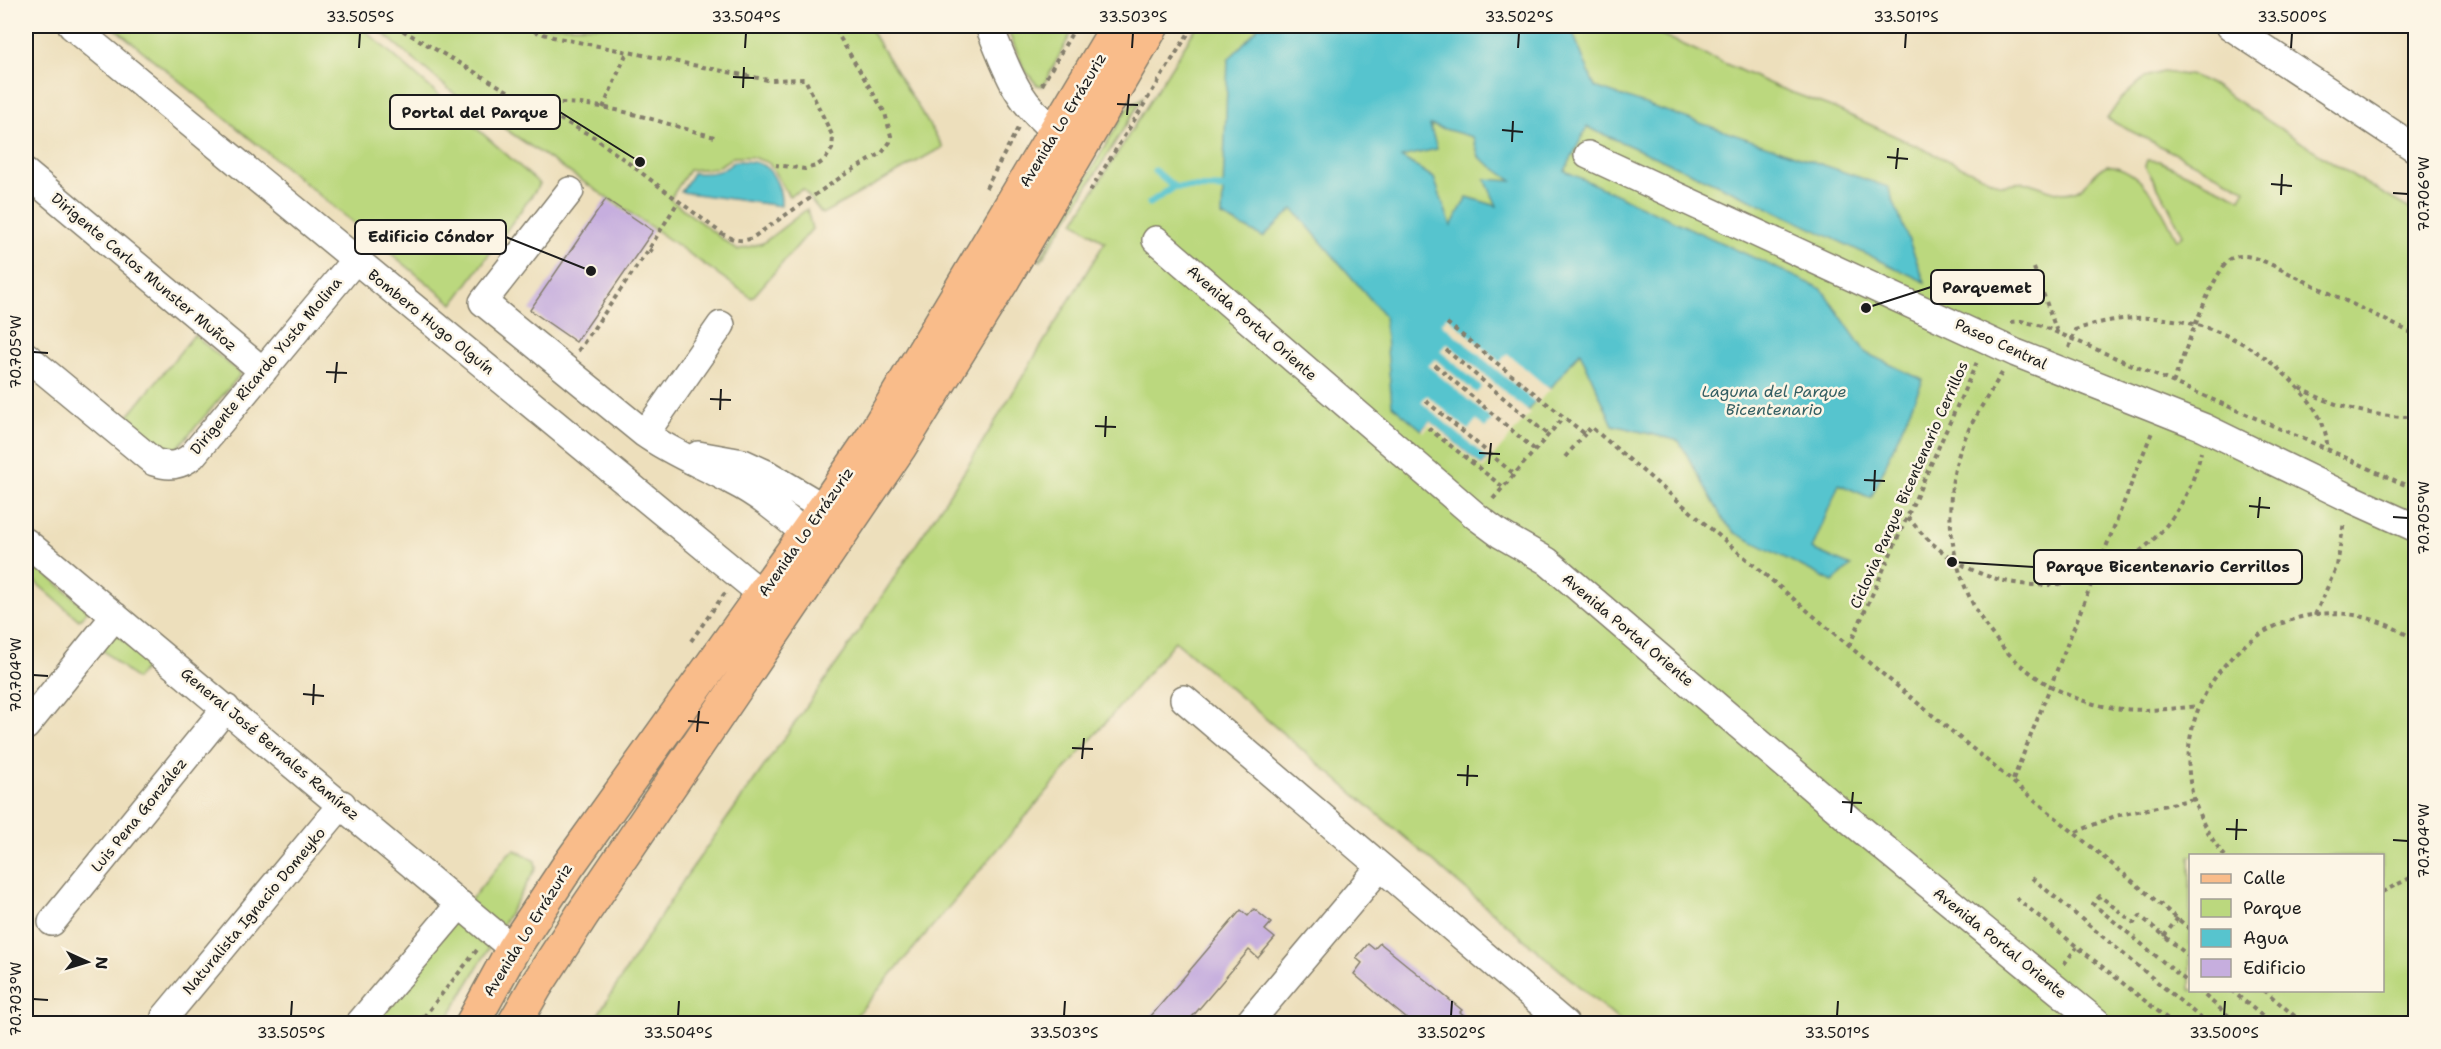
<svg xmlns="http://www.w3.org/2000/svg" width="2441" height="1049" viewBox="0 0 2441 1049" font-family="'Shantell Sans',sans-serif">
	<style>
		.green { fill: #bbd87e; stroke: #6c7a4d; stroke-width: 1.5; fill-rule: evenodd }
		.water { fill: #57c4ce; stroke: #3a7075; stroke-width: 1.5; fill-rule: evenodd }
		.pier { fill: #eddfbc }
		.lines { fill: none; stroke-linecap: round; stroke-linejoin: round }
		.stream { stroke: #57c4ce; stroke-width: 7 }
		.building { fill: #c6aede }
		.minor-casing { stroke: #847e6c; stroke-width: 30 }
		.major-casing { stroke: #847e6c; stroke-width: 36 }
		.path { stroke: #847e6c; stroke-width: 4; stroke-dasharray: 4.5 4.5; stroke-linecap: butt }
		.minor { stroke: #fff; stroke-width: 27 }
		.major { stroke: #f9bc8a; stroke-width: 33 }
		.ticks { fill: none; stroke: #1c1c1c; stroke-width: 2 }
		.labels { text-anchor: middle; stroke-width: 5; stroke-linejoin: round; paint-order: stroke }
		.street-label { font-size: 15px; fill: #1c1c1c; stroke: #fcf5e5 }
		.water-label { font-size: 16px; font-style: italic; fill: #345f63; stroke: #fcf5e5 }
		.leader { fill: none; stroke: #1c1c1c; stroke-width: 2 }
		.callout-dot { fill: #1c1c1c; stroke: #fcf5e5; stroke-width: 2 }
		.callout { fill: #fcf5e5; stroke: #1c1c1c; stroke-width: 2 }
		.callout-label { font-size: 16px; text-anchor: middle; font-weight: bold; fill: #1c1c1c }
		.neatline { fill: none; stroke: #1c1c1c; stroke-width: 2 }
		.ticks-label { font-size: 15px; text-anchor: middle; fill: #1c1c1c }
	</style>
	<rect width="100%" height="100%" fill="#fcf5e5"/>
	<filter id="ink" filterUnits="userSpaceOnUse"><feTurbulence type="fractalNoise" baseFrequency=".0167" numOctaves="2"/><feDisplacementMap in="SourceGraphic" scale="12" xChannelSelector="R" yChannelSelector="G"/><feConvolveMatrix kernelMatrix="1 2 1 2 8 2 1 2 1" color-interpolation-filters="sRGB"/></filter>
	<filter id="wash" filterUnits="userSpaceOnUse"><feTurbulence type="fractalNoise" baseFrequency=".008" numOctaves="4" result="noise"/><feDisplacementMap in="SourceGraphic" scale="24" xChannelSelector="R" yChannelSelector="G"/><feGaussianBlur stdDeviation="1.35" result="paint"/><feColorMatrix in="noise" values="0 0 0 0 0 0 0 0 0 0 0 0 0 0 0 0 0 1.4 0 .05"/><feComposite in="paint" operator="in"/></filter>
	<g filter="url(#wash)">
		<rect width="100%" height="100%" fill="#eddfbc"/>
		<!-- green -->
		<path class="green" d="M 112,26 L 360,26 L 540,184 L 453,304 Z
			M 374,26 L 868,26 L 943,147 L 822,214 L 803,189 L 789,196 L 769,163 L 752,157 L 733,157 L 716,168 L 689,170 L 670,199 L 737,250 L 763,243 L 807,209 L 812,229 L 752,298 L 657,231 L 463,101 Z
			M 1006,26 L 1075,26 L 1043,86 L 1037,85 L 1024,69 Z
			M 1197,26 L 1642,26 L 1777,87 L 1834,108 L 2001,185 C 2010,184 2019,181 2029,183 C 2046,187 2061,199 2079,189 C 2091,182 2091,172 2107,165 C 2144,169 2163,210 2177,240 L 2183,235 L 2165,199 L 2145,166 L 2147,160 L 2159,161 L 2240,198 L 2245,189 L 2107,119 L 2120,100 L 2145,77 L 2163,72 L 2194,76 L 2211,84 L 2363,182 L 2415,212 L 2415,1023 L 1622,1023 L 1175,641 L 850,1023 L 592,1024 L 685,878 L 845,652 L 966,469 L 1105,242 L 1074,222 ZM 2190,856 L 2382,856 L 2382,990 L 2190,990 Z
			M 1144,96 L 1041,261 L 1039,260 L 1126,110 Z
			M 194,335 L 241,374 L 174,452 L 160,452 L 125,420 Z
			M 26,556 L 88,610 L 79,620 L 26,574 Z
			M 113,631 L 150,663 L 136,679 L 99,647 Z
			M 515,850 L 535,861 L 536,868 L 445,1023 L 369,1024 L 509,853 Z"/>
		<!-- water -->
		<path class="water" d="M 1258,26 L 1329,26 L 1336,31 L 1371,26 L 1529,26 L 1573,33 L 1595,87 L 1888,187 L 1925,282 L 1750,199 L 1587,127 L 1565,171 L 1822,289 L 1866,353 L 1923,380 L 1871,498 L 1839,484 L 1812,549 L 1851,566 L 1833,582 L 1735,533 L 1724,521 L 1679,441 L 1613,425 L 1580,352 L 1550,389 L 1547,387 L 1482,466 L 1430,422 L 1422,430 L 1392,405 L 1384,315 L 1293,209 L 1263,237 L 1222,216 L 1228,60 L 1257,29 ZM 1430,125 L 1473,137 L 1479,157 L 1512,181 L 1485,179 L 1497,206 L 1467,197 L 1451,226 L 1434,178 L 1401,157 L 1437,149 Z
			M 735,161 C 745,161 756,161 764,166 C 776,174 782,193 781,206 L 681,192 L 693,173 C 711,174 722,173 735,161 Z"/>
		<!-- pier -->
		<path class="pier" d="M 1447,316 L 1500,362 L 1507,353 L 1552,391 L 1548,391 L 1537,404 L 1441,323 Z
			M 1447,343 L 1530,413 L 1483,469 L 1430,426 L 1424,432 L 1422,430 L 1430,421 L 1482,466 L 1488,459 L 1421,402 L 1427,395 L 1468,430 L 1476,420 L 1485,428 L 1492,420 L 1428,366 L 1435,359 L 1476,393 L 1482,387 L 1440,351 Z"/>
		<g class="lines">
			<!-- stream -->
			<path class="stream" d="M 1155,171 L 1174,187
				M 1150,203 L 1174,187 L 1222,188"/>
		</g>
		<g id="blocks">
			<!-- building -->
			<path class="building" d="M 606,199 L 653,231 L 576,342 L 530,310 Z
				M 1254,909 L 1271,923 L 1265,930 L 1275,938 L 1258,958 L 1249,950 L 1187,1023 L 1145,1023 L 1241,910 L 1248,916 Z
				M 1380,943 L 1462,1010 L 1460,1012 L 1473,1023 L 1412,1023 L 1390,1005 L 1354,974 L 1362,963 L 1356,958 L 1368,944 L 1374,949 Z"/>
		</g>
	</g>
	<g filter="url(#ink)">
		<use href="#blocks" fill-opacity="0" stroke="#847e6c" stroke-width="1.5"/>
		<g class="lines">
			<defs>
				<path id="minor" d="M 72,26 L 763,595
					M 989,26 C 1008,71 1014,99 1056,132
					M 2230,26 L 2416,149
					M 1588,155 L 2016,353 L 2203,427 L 2345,496 L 2416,528
					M 26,173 L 263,371
					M 570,191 L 483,302 L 645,434 C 672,453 705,466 734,482 C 760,495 784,516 806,534
					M 1156,240 L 1477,517 L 1500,534 L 1547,561 L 1851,821 L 2099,1024
					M 26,356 L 154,462 C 169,467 180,466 192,456 L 355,260
					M 645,434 L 721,325
					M 698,455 L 743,463 L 767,474 L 824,508
					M 26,542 L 513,949
					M 1184,699 L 1565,1024
					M 26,726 L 115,616
					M 52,922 L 226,708
					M 165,1017 L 342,804
					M 359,1024 L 460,904
					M 1248,1024 L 1380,867"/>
				<path id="major" d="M 472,1024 L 513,949 L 568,866 L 824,508 L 872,438 L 1118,26
					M 514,1024 L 536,986 L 582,915 L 899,448 L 1004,278 L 1152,26"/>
			</defs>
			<!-- minor casing -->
			<use href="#minor" class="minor-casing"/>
			<!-- major casing -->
			<use href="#major" class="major-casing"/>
			<!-- path -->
			<path class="path" d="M 395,26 L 516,96 L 594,137 L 721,233 C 731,239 741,243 752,238 L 844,175 L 882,153 L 890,142 L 891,136 L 885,113 L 833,26
				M 517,26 L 553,37 L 768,80 L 805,79 L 833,137 L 832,149 L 825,160 L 816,166 L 805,169 L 776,165
				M 1042,85 L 1076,26
				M 534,105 C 590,95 660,123 715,137
				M 603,108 L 627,52
				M 986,188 L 1018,128
				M 1090,191 L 1193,26
				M 649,249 L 656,254
				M 2034,268 L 2057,332
				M 2011,322 L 2021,321 L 2042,326 L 2327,449 L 2416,490
				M 1447,323 L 1585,434 L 1591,427 L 1849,646 L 2190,929
				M 2069,348 L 2075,330 C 2156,301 2242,325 2299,389 C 2314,405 2328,426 2327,449
				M 1446,350 L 1548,435
				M 578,351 L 649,249 L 678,202
				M 1435,365 L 1535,450
				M 2002,373 C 1986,400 1967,426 1958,457 C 1928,561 1989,675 2094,704 C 2129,713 2163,710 2198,706
				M 2173,383 C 2182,361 2214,266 2232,258 C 2244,253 2256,258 2268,263 L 2416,335
				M 2300,388 C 2335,407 2376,418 2416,417
				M 1426,401 L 1514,474
				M 1428,428 L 1503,487
				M 1565,457 L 1585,434
				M 1493,499 L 1563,418
				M 1908,517 C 1996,633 2170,594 2201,452
				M 2315,615 L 2337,566 L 2344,522
				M 691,641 L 725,593
				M 1849,646 L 1977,362
				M 2013,780 L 2152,432
				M 2076,832 L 2115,816 L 2194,799
				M 2225,856 C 2115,726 2275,543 2416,641
				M 2032,878 L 2208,1024
				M 2382,892 L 2416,875
				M 2016,898 L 2174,1024
				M 2164,936 L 2178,918
				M 2190,957 L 2140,916 L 2134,923 L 2100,896 L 2093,904 L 2190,984
				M 2064,964 L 2077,947
				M 2198,990 L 2230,1017 L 2225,1024
				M 2231,990 L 2272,1024
				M 2264,990 L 2304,1024
				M 418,1024 L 477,950"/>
			<!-- minor -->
			<use href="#minor" class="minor"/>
			<!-- major -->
			<use href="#major" class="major"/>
		</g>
	</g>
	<!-- ticks -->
	<path class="ticks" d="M 359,48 L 360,33M 745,48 L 746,33M 1132,48 L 1133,33M 1518,48 L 1519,33M 1905,48 L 1906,33M 2291,48 L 2292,33M 733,77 L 754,78M 743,88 L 744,67M 1117,104 L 1138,105M 1127,115 L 1129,94M 1502,130 L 1523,132M 1512,142 L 1513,121M 1887,157 L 1908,159M 1896,169 L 1898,148M 2271,184 L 2292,186M 2393,193 L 2408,194M 2281,195 L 2282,174M 33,352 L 48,353M 326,372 L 347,373M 335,383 L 337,362M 710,399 L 731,400M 720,410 L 721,389M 1095,426 L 1116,427M 1105,437 L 1106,416M 1479,453 L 1500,454M 1489,464 L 1491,443M 1864,480 L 1885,481M 1874,491 L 1875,470M 2249,506 L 2270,508M 2393,517 L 2408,518M 2258,518 L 2260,497M 33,675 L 48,676M 303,694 L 324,696M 313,705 L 314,684M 688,721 L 709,723M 697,732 L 699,711M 1072,748 L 1093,749M 1082,759 L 1084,738M 1457,775 L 1478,776M 1467,786 L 1468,765M 1842,802 L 1862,803M 1851,813 L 1853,792M 2226,829 L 2247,830M 2236,840 L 2237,819M 2393,840 L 2408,841M 33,999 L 48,1000M 291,1016 L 292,1001M 678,1016 L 679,1001M 1064,1016 L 1065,1001M 1451,1016 L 1452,1001M 1837,1016 L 1838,1001M 2224,1016 L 2225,1001"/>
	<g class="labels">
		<!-- street labels -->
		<g class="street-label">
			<text transform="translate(1063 120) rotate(-59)" y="5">Avenida Lo Errázuriz</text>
			<text transform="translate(144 272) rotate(40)" y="5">Dirigente Carlos Munster Muñoz</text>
			<text transform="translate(431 322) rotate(39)" y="5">Bombero Hugo Olguín</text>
			<text transform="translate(1252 323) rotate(41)" y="5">Avenida Portal Oriente</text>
			<text transform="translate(2001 344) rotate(25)" y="5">Paseo Central</text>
			<text transform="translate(266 366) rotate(-50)" y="5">Dirigente Ricardo Yusta Molina</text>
			<text transform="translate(1909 485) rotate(-66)" y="5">Ciclovia Parque Bicentenario Cerrillos</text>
			<text transform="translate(806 532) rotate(-55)" y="5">Avenida Lo Errázuriz</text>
			<text transform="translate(1628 630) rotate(40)" y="5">Avenida Portal Oriente</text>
			<text transform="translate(270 744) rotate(40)" y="5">General José Bernales Ramírez</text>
			<text transform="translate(139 815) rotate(-51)" y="5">Luis Pena González</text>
			<text transform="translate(254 911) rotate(-50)" y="5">Naturalista Ignacio Domeyko</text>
			<text transform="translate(528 930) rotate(-58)" y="5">Avenida Lo Errázuriz</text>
			<text transform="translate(2000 943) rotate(39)" y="5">Avenida Portal Oriente</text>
		</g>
		<!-- water labels -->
		<g class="water-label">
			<text x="1774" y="397">Laguna del Parque<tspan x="1774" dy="18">Bicentenario</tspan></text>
		</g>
	</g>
	<!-- callouts -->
	<path class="leader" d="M640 162L560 112M591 271L506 237M1866 308L1931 287M1952 562L2034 567"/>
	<g class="callout-dot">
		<circle cx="640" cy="162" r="6"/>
		<circle cx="591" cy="271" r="6"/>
		<circle cx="1866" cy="308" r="6"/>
		<circle cx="1952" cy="562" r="6"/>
	</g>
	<g class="callout">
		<rect x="390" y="95" width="170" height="34" rx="6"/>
		<rect x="355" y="220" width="151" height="34" rx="6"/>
		<rect x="1931" y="270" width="113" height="34" rx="6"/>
		<rect x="2034" y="550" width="268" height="34" rx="6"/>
	</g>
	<g class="callout-label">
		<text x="475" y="118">Portal del Parque</text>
		<text x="431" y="242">Edificio Cóndor</text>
		<text x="1987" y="293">Parquemet</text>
		<text x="2168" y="572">Parque Bicentenario Cerrillos</text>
	</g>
	<!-- margin -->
	<rect width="2441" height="1049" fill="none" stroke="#fcf5e5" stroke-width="66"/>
	<!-- legend -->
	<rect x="2189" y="854" width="195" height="138" fill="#fcf5e5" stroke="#a29e95" stroke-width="1.5"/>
	<rect x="2201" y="874" width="30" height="9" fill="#f9bc8a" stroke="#a29e95" stroke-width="1.5"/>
	<text x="2243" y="884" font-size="18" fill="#1c1c1c">Calle</text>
	<rect x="2201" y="899" width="30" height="18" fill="#bbd87e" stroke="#a29e95" stroke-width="1.5"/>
	<text x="2243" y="914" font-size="18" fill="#1c1c1c">Parque</text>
	<rect x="2201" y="929" width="30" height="18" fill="#57c4ce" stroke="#a29e95" stroke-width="1.5"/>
	<text x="2243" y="944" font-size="18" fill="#1c1c1c">Agua</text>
	<rect x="2201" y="959" width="30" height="18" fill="#c6aede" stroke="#a29e95" stroke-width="1.5"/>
	<text x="2243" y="974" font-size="18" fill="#1c1c1c">Edificio</text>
	<!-- north arrow -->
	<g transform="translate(87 962) rotate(94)" stroke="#fcf5e5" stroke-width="4.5" paint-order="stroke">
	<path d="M0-4.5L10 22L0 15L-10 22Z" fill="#1c1c1c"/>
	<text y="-9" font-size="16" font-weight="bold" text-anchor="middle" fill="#1c1c1c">N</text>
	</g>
	<rect x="33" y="33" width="2375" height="983" class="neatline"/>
	<g class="ticks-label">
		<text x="360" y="22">33.505°S</text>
		<text x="746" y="22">33.504°S</text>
		<text x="1133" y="22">33.503°S</text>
		<text x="1519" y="22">33.502°S</text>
		<text x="1906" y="22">33.501°S</text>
		<text x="2292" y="22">33.500°S</text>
		<text transform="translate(2424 194) rotate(-90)" y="5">70.706°W</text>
		<text transform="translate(16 352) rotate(-90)" y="5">70.705°W</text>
		<text transform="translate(2424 518) rotate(-90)" y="5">70.705°W</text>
		<text transform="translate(16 675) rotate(-90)" y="5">70.704°W</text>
		<text transform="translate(2424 841) rotate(-90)" y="5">70.704°W</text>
		<text transform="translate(16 999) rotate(-90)" y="5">70.703°W</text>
		<text x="291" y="1038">33.505°S</text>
		<text x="678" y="1038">33.504°S</text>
		<text x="1064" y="1038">33.503°S</text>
		<text x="1451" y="1038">33.502°S</text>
		<text x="1837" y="1038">33.501°S</text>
		<text x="2224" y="1038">33.500°S</text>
	</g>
</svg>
